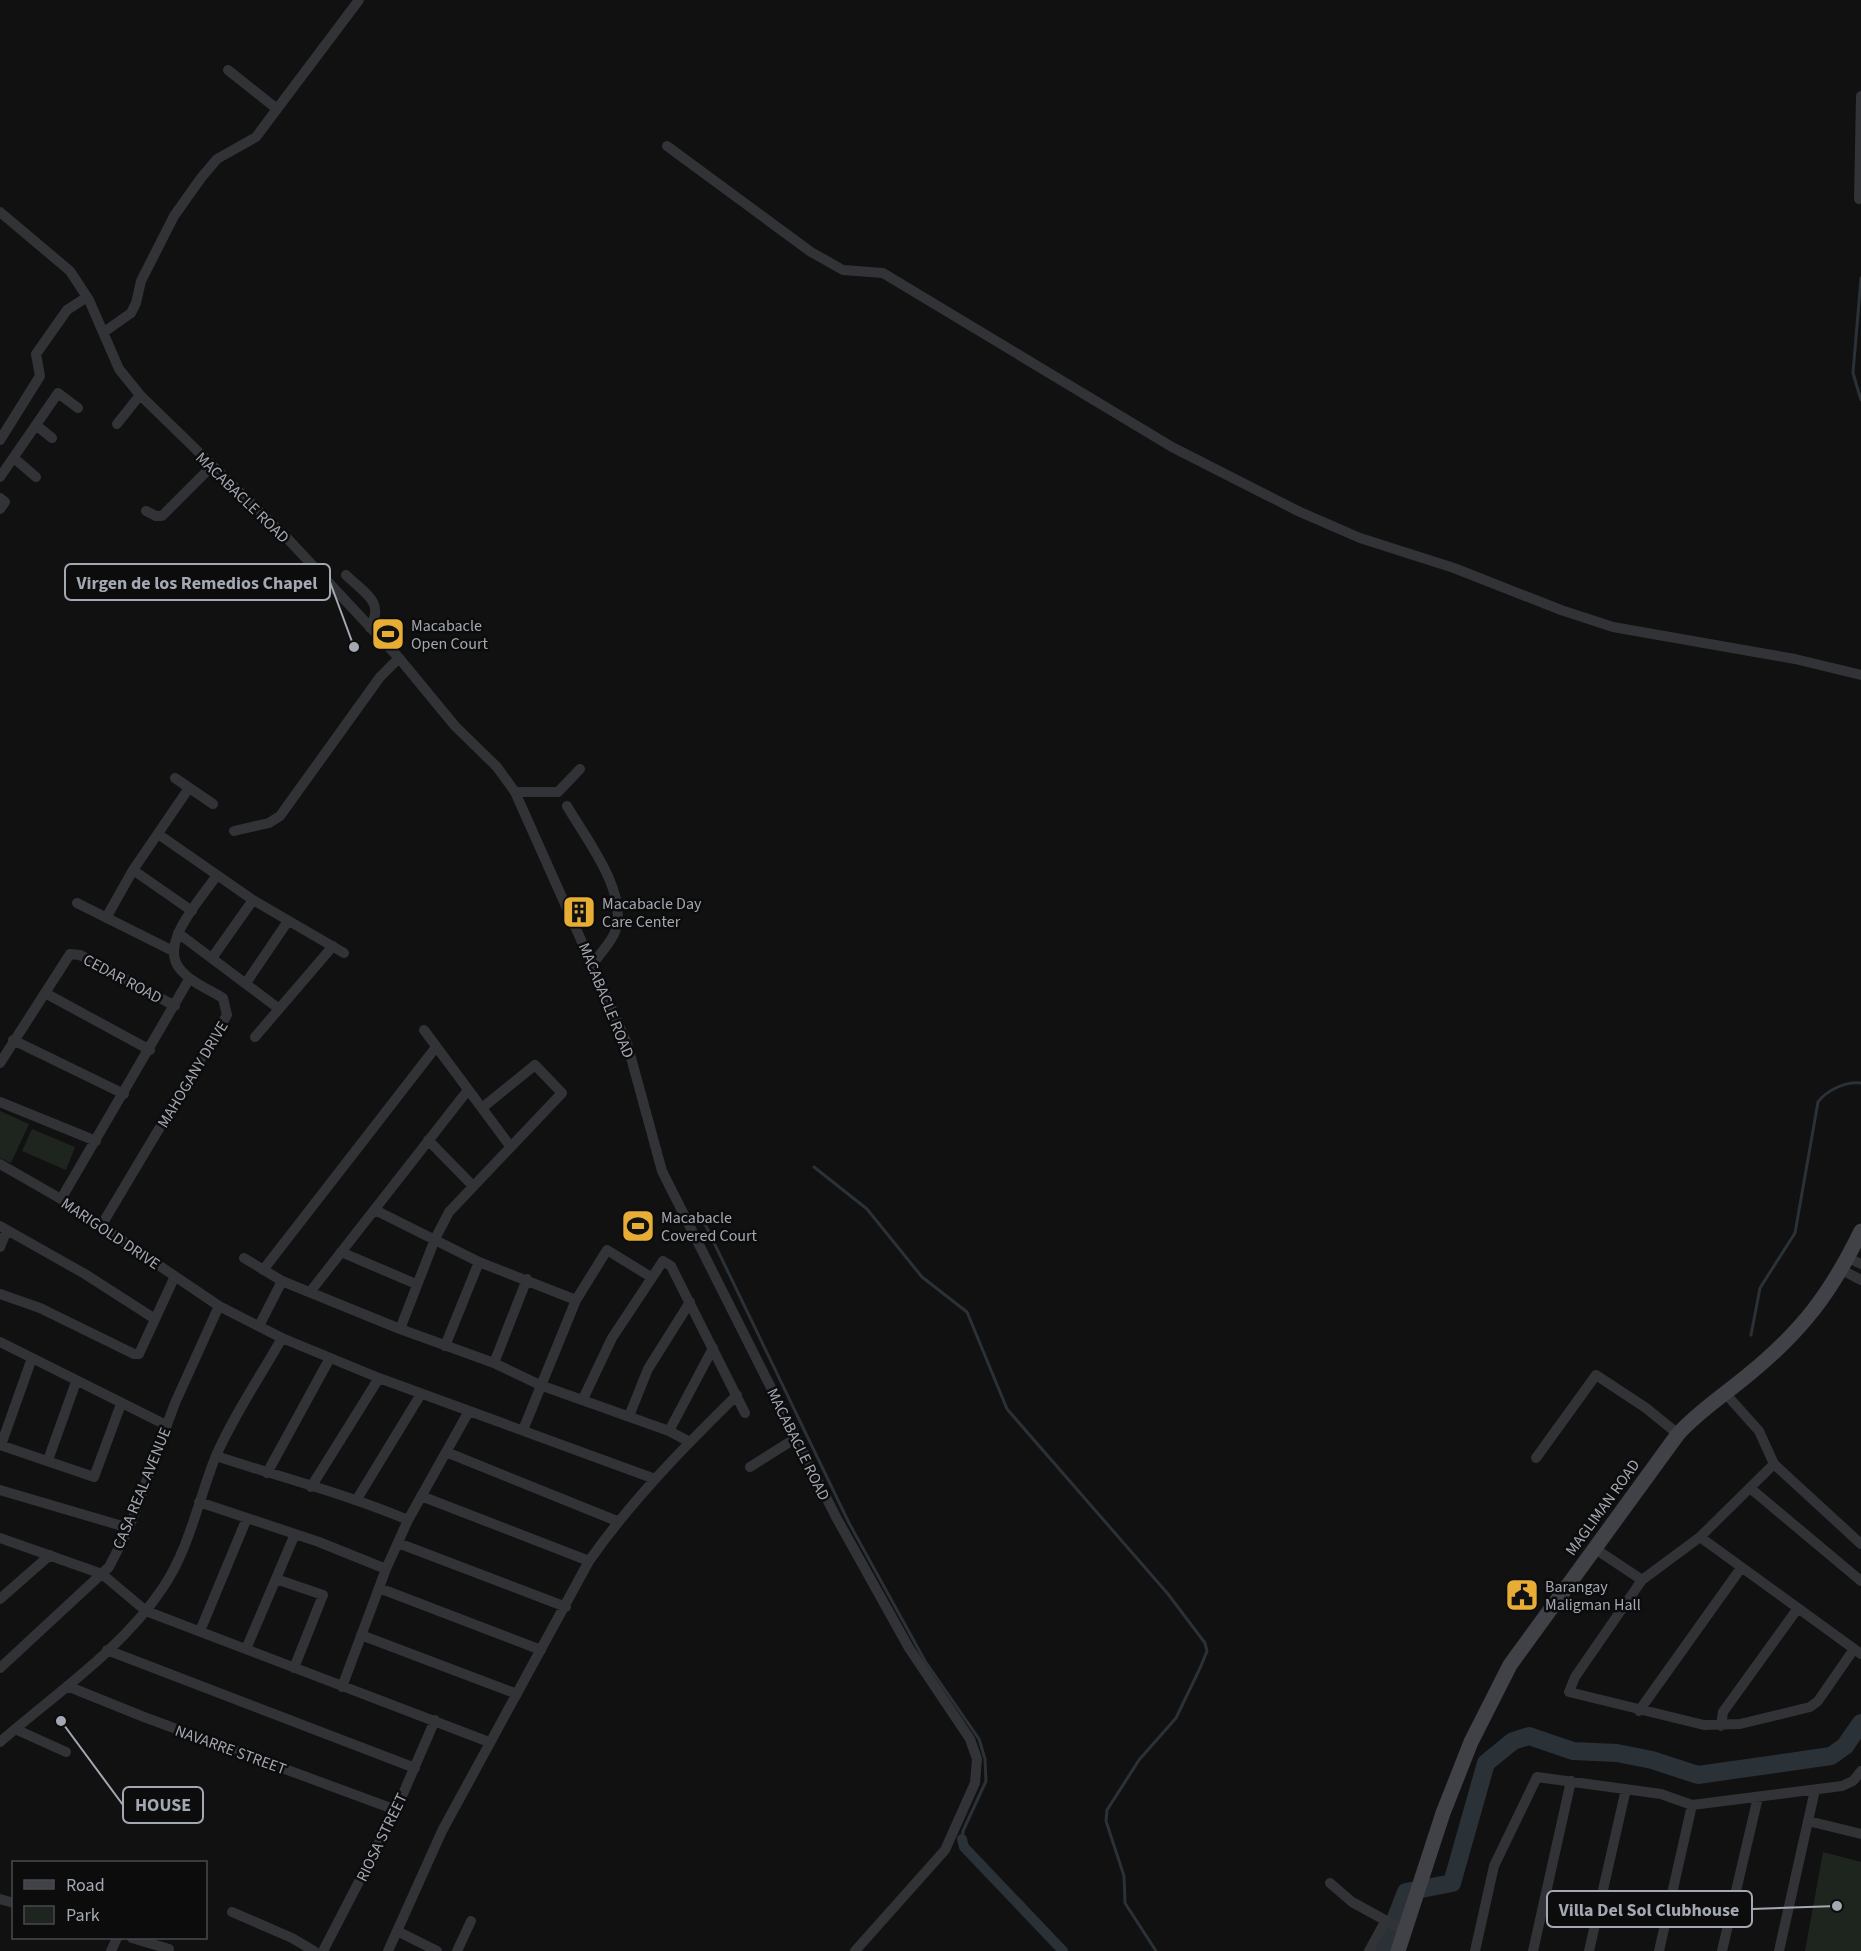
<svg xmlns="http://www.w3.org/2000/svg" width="1861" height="1951" viewBox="0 0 1861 1951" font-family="'Source Sans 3',sans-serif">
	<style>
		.green { fill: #1e251e }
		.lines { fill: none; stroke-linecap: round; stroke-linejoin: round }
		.stream { stroke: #2a3137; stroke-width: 3 }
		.canal { stroke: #2a3137; stroke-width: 10 }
		.river { stroke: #2a3137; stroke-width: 18 }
		.street { stroke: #323337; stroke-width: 10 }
		.secondary { stroke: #404247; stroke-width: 15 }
		.labels { text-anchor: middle; stroke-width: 5; stroke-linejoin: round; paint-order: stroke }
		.street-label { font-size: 16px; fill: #a3a8b2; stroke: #0c0c0d }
		.poi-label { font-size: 16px; fill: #a3a8b2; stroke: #0c0c0d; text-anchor: start }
		.leader { fill: none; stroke: #a3a8b2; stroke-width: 2 }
		.callout-dot { fill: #a3a8b2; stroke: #0c0c0d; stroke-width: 2 }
		.callout { fill: #0c0c0d; stroke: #a3a8b2; stroke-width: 2 }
		.callout-label { font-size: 18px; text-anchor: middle; font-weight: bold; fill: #a3a8b2 }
	</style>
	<rect width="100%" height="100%" fill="#111112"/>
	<!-- green -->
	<path class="green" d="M 0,1111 L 29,1124 L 11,1163 L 0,1158 Z
		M 32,1129 L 75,1147 L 66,1170 L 22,1151 Z
		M 1823,1852 L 1861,1862 L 1861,1951 L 1805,1951 Z"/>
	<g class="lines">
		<!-- stream -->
		<path class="stream" d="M 1861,278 L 1853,373 L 1861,400
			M 814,1167 L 867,1209 L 922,1277 L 967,1312 L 1007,1409 L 1168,1594 L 1205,1643 L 1207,1651 L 1201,1666 L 1176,1718 L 1139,1760 L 1107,1810 L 1106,1821 L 1124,1876 L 1125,1903 L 1156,1951
			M 692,1223 L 705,1224 L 849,1523 L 925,1661 L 979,1739 L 985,1759 L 986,1781 L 963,1831 L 962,1839
			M 1751,1335 L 1760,1288 L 1795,1233 L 1818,1102 C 1827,1090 1846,1081 1861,1083
			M 1057,1941 L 1063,1951"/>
		<!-- canal -->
		<path class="canal" d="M 962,1839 L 964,1847 L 1063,1951"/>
		<!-- river -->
		<path class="river" d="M 1383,1951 L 1406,1892 L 1452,1883 L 1486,1763 L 1513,1741 L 1529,1736 L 1573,1751 L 1617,1753 L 1652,1760 L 1698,1775 L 1831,1756 L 1845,1746 L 1861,1723"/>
		<!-- street -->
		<path class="street" d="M 228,70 L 277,109
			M 667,146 L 811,252 L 843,270 L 883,273 L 1172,447 L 1300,512 L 1360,538 L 1454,568 L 1561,610 L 1613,627 L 1795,659 L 1861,675
			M 1859,199 L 1861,96
			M 0,212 L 70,271 L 89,300 L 119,369 L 140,395 L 287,538 L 399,658 L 455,726 L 497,767 L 515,792 L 627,1043 L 662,1171 L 836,1517 L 909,1648 L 970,1739 L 977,1759 L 975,1783 L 945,1850 L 855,1951
			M 104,332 L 131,313 L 136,303 L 141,281 L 174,216 L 201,178 L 217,159 L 256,137 L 359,0
			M 117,424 L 140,395
			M 36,425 L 52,438
			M 0,440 L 40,376 L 36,354 L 67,310 L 87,297
			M 14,458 L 36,477
			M 0,477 L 58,393 L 78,408
			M 0,498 L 5,502 L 0,509
			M 146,511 L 156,516 L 162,516 L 212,466
			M 346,575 C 365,594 385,601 370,628
			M 175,778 L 213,804
			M 515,792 L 558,792 L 580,769
			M 567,806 C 586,839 627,890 616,929 C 613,941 600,953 593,964
			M 234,831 L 269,823 L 280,816 L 380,677 L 399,658
			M 158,834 L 253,900 L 344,953
			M 133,870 L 192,911
			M 77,903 L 173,951
			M 106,918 L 133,870 L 189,788
			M 178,933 L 278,1008
			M 212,958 L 253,900
			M 246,983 L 288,921
			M 45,993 L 150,1050
			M 424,1030 L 510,1146
			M 255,1037 L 333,946
			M 13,1040 L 124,1094
			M 0,1063 L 70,954 L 80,955 L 175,1006
			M 0,1102 L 96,1141
			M 428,1140 L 473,1186
			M 0,1164 L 61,1199 L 219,1306 L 282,1338 L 379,1378 L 655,1479
			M 61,1199 L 188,981
			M 375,1210 L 479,1262 L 576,1300
			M 0,1226 L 85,1274 L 155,1319
			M 101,1226 L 227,1015 L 223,998 C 210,990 190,982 180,969 C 158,943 202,898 217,875
			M 0,1247 L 7,1230
			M 341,1252 L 416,1284
			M 244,1258 L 282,1281
			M 1848,1258 L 1861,1264
			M 263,1270 L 436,1047
			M 1842,1270 L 1861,1280
			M 310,1292 L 468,1090
			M 0,1294 L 40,1308 L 134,1354 L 139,1354 L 175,1276
			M 259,1326 L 282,1281 L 400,1329 L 494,1363 L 540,1385 L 669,1431 L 690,1442
			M 400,1329 L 435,1239 L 449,1212 L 562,1093 L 535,1065 L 482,1108
			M 0,1342 L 166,1425
			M 445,1346 L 479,1262
			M 494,1363 L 527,1279
			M 1725,1393 L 1759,1431 L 1774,1464
			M 583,1399 L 612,1338 L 663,1261 L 671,1266 L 745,1413
			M 629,1416 L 648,1369 L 690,1302
			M 523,1430 L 576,1300 L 607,1250 L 651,1277
			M 669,1431 L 713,1348
			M 0,1445 L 94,1477 L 121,1404
			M 1,1445 L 32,1358
			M 446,1452 L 617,1521
			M 216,1456 C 280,1477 346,1494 408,1520
			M 1536,1458 L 1596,1375 L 1646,1408 L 1678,1434
			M 48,1460 L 76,1382
			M 750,1467 L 796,1438
			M 267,1473 L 330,1358
			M 311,1487 L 379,1378
			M 1750,1488 L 1861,1581
			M 0,1490 L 129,1528
			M 421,1496 L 589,1561
			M 357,1499 L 421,1394
			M 199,1502 L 319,1542 L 386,1569
			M 1700,1537 L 1861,1654
			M 0,1538 L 102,1574 L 146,1611 L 489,1742
			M 398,1543 L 566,1607
			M 1594,1548 L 1642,1580
			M 276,1579 L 323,1595 L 294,1668
			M 379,1588 L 541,1650
			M 0,1599 L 50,1555
			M 200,1631 L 247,1518
			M 361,1635 L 517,1694
			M 246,1649 L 295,1534
			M 1854,1649 L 1818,1701 L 1810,1707 L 1740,1724 L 1704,1725 L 1569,1692 L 1575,1677 L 1642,1580 L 1700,1537 L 1774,1464 L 1861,1544
			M 107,1650 L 415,1768
			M 0,1668 L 109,1567 L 129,1528 L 175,1403 L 219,1306
			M 67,1686 L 144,1717 L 396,1810
			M 342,1687 L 386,1569 L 408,1520 L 469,1411
			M 1639,1711 L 1741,1568
			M 1721,1726 L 1723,1712 L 1798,1608
			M 15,1729 L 66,1752
			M 0,1742 C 55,1694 121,1650 162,1589 C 189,1550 198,1501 215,1458 C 232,1418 260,1377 282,1338
			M 1808,1821 L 1861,1834
			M 1330,1883 L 1352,1902 L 1405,1931
			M 0,1899 L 14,1903
			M 232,1912 L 292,1938 L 314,1951
			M 397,1931 L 437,1951
			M 132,1938 L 169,1949 L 168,1951
			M 111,1951 L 117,1938
			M 323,1951 L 396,1810 L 435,1720
			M 388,1951 L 442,1831 L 589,1561 C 632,1500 684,1447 737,1395
			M 457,1951 L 471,1921
			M 1369,1951 L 1385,1922
			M 1475,1951 L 1494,1866 L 1537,1777 L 1661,1794 L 1692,1805 L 1842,1786 L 1853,1781 L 1861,1771
			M 1533,1951 L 1571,1781
			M 1589,1951 L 1626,1789
			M 1659,1951 L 1692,1805
			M 1722,1951 L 1758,1797
			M 1779,1951 L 1815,1790"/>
		<!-- secondary -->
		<path class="secondary" d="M 1398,1951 L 1443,1813 L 1471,1742 L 1510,1665 L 1678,1434 C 1699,1411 1724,1395 1748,1375 C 1802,1331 1831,1293 1861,1231"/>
	</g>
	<!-- icons -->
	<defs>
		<symbol id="stadium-square" viewBox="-11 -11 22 22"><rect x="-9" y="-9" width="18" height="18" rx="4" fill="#e7ad34" stroke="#0c0c0d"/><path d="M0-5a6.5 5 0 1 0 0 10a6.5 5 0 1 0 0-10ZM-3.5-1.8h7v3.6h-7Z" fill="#111"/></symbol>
		<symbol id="building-square" viewBox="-11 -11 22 22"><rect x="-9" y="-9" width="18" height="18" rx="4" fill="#e7ad34" stroke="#0c0c0d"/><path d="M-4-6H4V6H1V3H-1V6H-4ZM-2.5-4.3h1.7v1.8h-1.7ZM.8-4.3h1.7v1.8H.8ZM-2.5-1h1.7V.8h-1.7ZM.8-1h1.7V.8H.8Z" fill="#111"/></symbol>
		<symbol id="civic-square" viewBox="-11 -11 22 22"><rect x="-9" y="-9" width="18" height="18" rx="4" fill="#e7ad34" stroke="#0c0c0d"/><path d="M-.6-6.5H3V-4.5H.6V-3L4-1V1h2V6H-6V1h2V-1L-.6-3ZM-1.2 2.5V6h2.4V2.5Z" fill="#111"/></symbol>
	</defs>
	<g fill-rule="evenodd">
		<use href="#stadium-square" x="369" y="615" width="38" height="38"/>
		<use href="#building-square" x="560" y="893" width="38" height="38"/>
		<use href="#stadium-square" x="619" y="1207" width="38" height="38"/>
		<use href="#civic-square" x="1503" y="1576" width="38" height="38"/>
	</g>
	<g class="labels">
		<!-- street labels -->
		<g class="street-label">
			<text transform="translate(243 497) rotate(44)" y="6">MACABACLE ROAD</text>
			<text transform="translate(123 978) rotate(28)" y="6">CEDAR ROAD</text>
			<text transform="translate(607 1000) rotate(68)" y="6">MACABACLE ROAD</text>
			<text transform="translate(192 1074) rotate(-59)" y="6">MAHOGANY DRIVE</text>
			<text transform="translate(111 1233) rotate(34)" y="6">MARIGOLD DRIVE</text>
			<text transform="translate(799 1444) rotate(64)" y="6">MACABACLE ROAD</text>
			<text transform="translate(141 1488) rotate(-68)" y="6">CASA REAL AVENUE</text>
			<text transform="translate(1602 1507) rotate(-54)" y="6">MAGLIMAN ROAD</text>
			<text transform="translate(231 1749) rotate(20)" y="6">NAVARRE STREET</text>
			<text transform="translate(381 1837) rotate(-64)" y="6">RIOSA STREET</text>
		</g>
		<!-- poi labels -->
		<g class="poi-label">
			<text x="411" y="631">Macabacle<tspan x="411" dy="18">Open Court</tspan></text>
			<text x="602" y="909">Macabacle Day<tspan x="602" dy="18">Care Center</tspan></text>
			<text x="661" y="1223">Macabacle<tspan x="661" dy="18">Covered Court</tspan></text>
			<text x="1545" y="1592">Barangay<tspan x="1545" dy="18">Maligman Hall</tspan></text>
		</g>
	</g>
	<!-- callouts -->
	<path class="leader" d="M354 647L330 582M61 1721L123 1805M1837 1906L1752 1909"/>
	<g class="callout-dot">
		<circle cx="354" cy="647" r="6"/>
		<circle cx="61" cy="1721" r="6"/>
		<circle cx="1837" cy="1906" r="6"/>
	</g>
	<g class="callout">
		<rect x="65" y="564" width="265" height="36" rx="6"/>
		<rect x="123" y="1787" width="80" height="36" rx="6"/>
		<rect x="1547" y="1891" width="205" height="36" rx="6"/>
	</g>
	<g class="callout-label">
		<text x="197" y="589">Virgen de los Remedios Chapel</text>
		<text x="163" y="1811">HOUSE</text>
		<text x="1649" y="1916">Villa Del Sol Clubhouse</text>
	</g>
	<!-- legend -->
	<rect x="12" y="1861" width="195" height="78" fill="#0c0c0d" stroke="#484a4f" stroke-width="1.5"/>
	<rect x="24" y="1880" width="30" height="9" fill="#404247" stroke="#484a4f" stroke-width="1.5"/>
	<text x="66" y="1891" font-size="18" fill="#a3a8b2">Road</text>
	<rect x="24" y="1906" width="30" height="18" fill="#1e251e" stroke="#484a4f" stroke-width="1.5"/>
	<text x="66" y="1921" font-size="18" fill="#a3a8b2">Park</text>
</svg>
